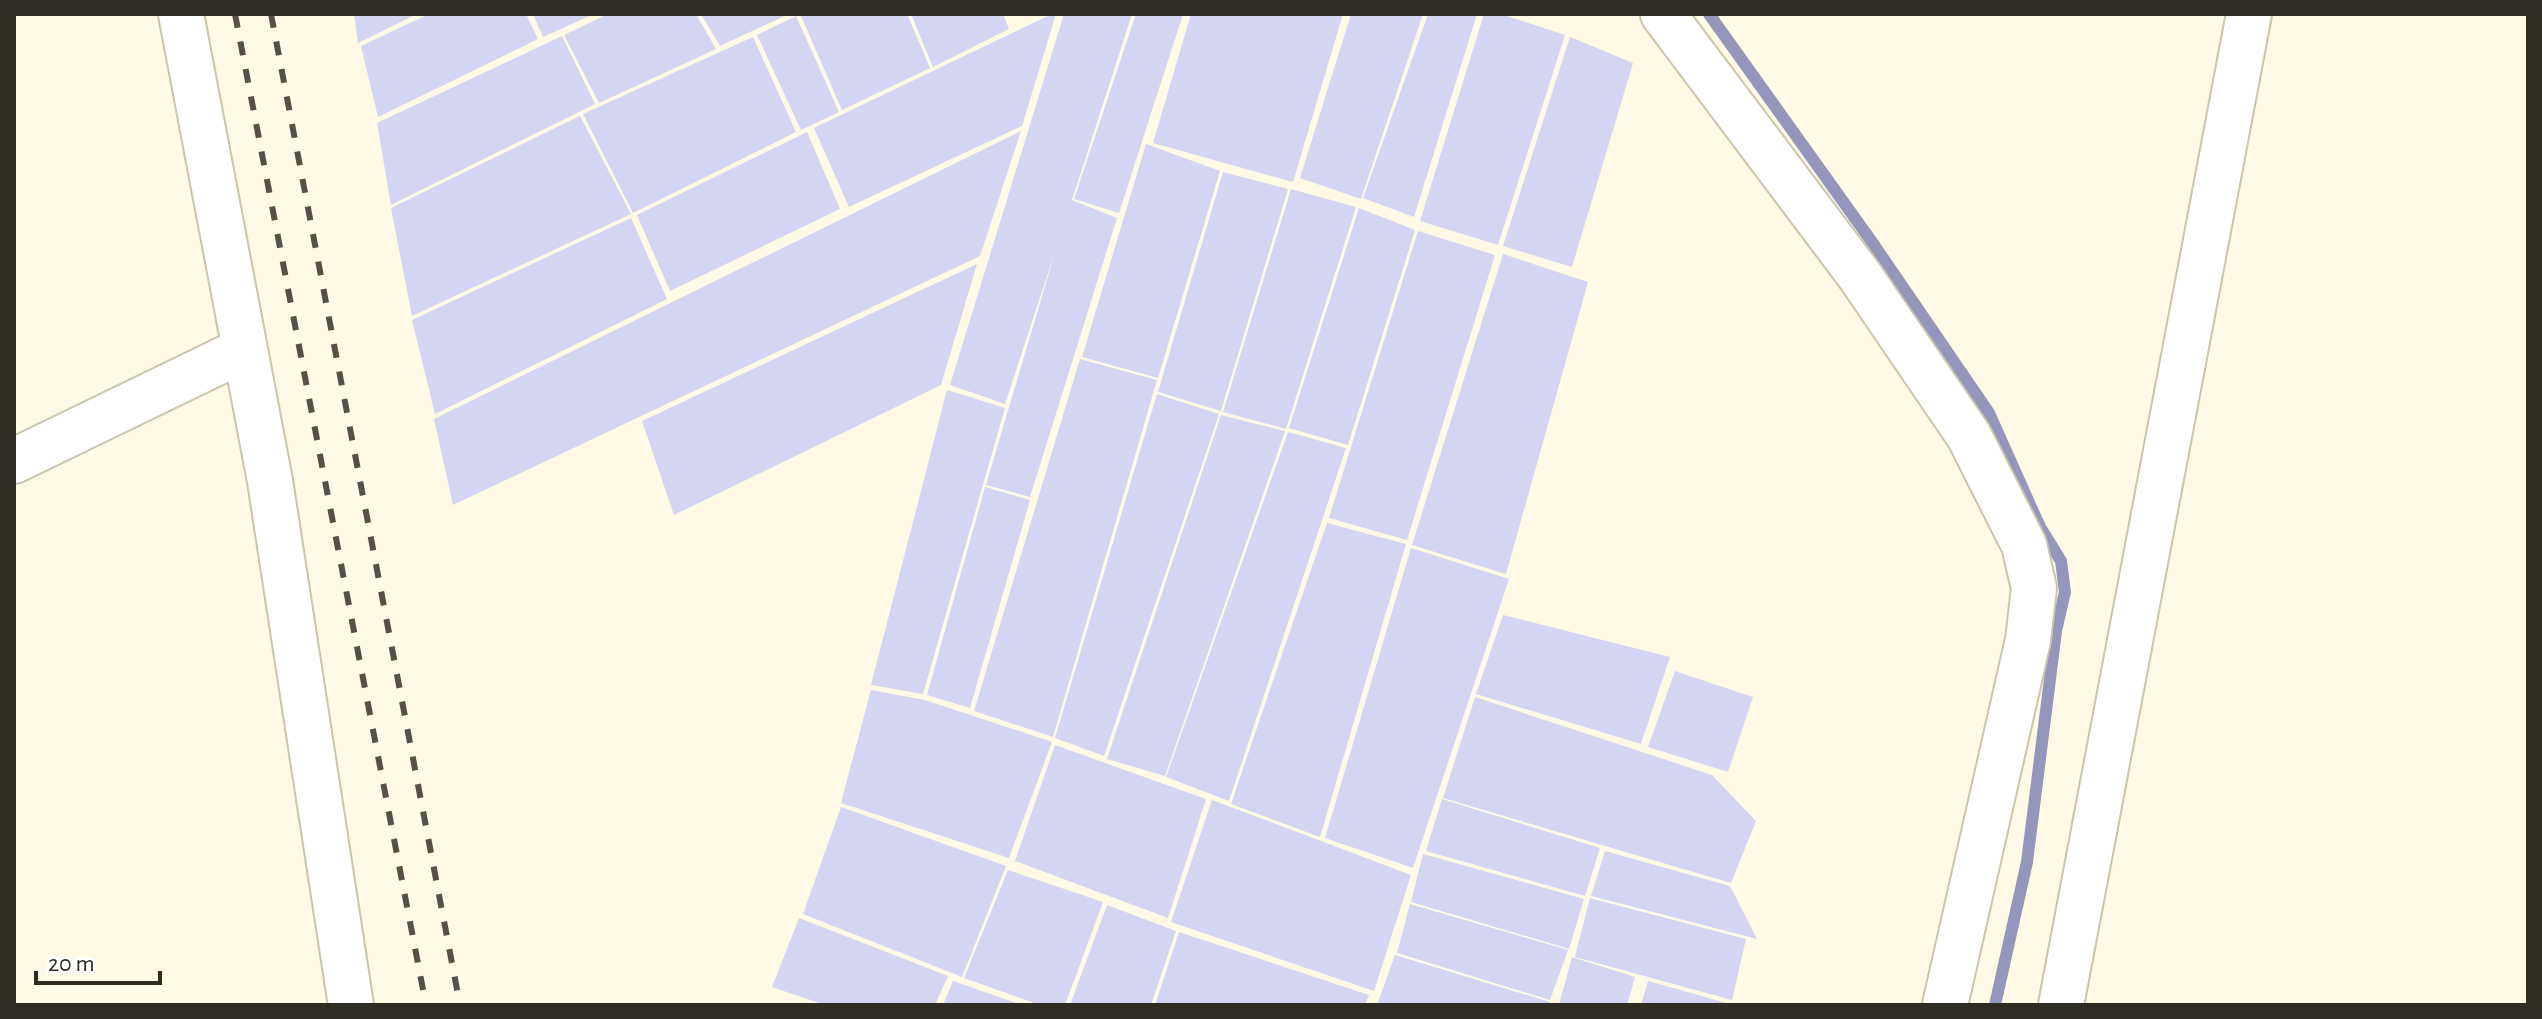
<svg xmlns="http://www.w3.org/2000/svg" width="2542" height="1019" viewBox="0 0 2542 1019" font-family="'Alegreya Sans',sans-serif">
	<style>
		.green { fill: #d3d5f2 }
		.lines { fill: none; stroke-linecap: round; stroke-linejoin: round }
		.stream { stroke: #9496bb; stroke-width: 12 }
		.minor-casing { stroke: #cac5ab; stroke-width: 48 }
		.minor { stroke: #fff; stroke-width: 44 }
		.rail { stroke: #545246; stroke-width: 6; stroke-dasharray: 14 14; stroke-linecap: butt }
	</style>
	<rect width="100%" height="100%" fill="#fefae5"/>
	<!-- green -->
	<path class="green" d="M 354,14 L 417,14 L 358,43 Z
		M 429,14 L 526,14 L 538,39 L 378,117 L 361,46 Z
		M 533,14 L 594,14 L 543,37 Z
		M 608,14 L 696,14 L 716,49 L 599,103 L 564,35 Z
		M 701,14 L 789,14 L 720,46 Z
		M 804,14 L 907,14 L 930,68 L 842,110 L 801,16 Z
		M 911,14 L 1003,14 L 1009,29 L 933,67 Z
		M 1052,14 L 1056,14 L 1022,126 L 849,207 L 814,128 Z
		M 1064,14 L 1132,14 L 1072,200 L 1117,218 L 1030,497 L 986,485 L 1056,249 L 1005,404 L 950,385 Z
		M 1136,14 L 1183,14 L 1119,213 L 1074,199 Z
		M 1191,14 L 1343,14 L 1293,182 L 1153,143 Z
		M 1351,14 L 1423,14 L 1361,199 L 1300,178 Z
		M 1428,14 L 1477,14 L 1414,217 L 1363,198 Z
		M 1484,14 L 1501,14 L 1565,35 L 1498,245 L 1420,221 Z
		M 796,16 L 839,112 L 801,130 L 757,35 Z
		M 562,36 L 595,104 L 391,205 L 377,123 Z
		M 753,37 L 796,132 L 633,213 L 583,114 Z
		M 1570,37 L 1633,63 L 1572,267 L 1503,246 Z
		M 580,116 L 631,214 L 412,316 L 391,208 Z
		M 1021,131 L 980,256 L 453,505 L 434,419 Z
		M 807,132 L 840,209 L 670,291 L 637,215 Z
		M 1146,144 L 1220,171 L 1158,378 L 1082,357 Z
		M 1223,172 L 1288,189 L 1221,411 L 1158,392 Z
		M 1291,189 L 1356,207 L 1286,429 L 1223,412 Z
		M 1359,208 L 1415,230 L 1348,445 L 1289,428 Z
		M 631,218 L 667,299 L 435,414 L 412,320 Z
		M 1418,231 L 1495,255 L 1407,540 L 1329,518 Z
		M 1503,254 L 1588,282 L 1506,574 L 1412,545 Z
		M 977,264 L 941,385 L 674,515 L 642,421 Z
		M 1080,359 L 1157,380 L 1053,737 L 974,711 Z
		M 947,390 L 1005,408 L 923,694 L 871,685 Z
		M 1157,394 L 1219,414 L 1104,756 L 1055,738 Z
		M 1221,415 L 1285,431 L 1165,776 L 1107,759 Z
		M 1288,432 L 1346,448 L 1229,801 L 1166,777 Z
		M 985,487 L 1030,500 L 970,708 L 927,695 Z
		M 1327,523 L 1406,544 L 1320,837 L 1231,804 Z
		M 1411,548 L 1509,579 L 1413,868 L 1325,838 Z
		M 1503,615 L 1670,657 L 1641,744 L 1476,694 Z
		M 1675,671 L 1753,697 L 1728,772 L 1648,747 Z
		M 871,690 L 925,700 L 1052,742 L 1009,858 L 841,803 Z
		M 1475,697 L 1712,775 L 1756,821 L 1731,883 L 1443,798 Z
		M 1055,745 L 1206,799 L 1168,918 L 1015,861 Z
		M 1442,799 L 1600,848 L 1585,896 L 1426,851 Z
		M 1212,800 L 1411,875 L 1374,991 L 1171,922 Z
		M 841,807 L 1006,866 L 962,977 L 803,914 Z
		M 1605,851 L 1730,886 L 1757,939 L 1591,896 Z
		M 1423,854 L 1584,899 L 1569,949 L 1411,902 Z
		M 1008,870 L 1103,902 L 1065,1005 L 1040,1005 L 964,978 Z
		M 1590,898 L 1746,939 L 1732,1000 L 1575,957 Z
		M 1410,904 L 1568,950 L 1550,1000 L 1397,953 Z
		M 1107,905 L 1176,931 L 1151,1005 L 1070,1005 Z
		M 799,918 L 948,976 L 935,1005 L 825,1005 L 772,987 Z
		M 1179,932 L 1369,995 L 1365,1005 L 1155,1005 Z
		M 1395,955 L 1550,1002 L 1549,1005 L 1377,1005 Z
		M 1572,957 L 1635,977 L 1627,1005 L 1559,1005 Z
		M 953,981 L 1022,1005 L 943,1005 Z
		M 1648,981 L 1730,1004 L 1729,1005 L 1641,1005 Z"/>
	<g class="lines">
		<!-- stream -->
		<path class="stream" d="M 1709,14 L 1872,242 L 1989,413 L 2040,527 L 2061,561 L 2065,592 L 2056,631 L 2027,862 L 1995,1005"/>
		<defs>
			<path id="minor" d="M 181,14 L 270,481 L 351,1005
				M 1663,14 L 1860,276 L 1969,436 L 2024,545 L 2034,588 L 2028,640 L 1945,1005
				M 14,461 L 245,349
				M 2061,1005 L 2249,14"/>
		</defs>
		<!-- minor casing -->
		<use href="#minor" class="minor-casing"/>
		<!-- minor -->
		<use href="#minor" class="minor"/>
		<!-- rail -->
		<path class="rail" d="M 235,14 L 426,1005
			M 271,14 L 460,1005"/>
	</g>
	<!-- border -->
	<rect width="2542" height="1019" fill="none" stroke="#2f2d23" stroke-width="32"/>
	<!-- scale -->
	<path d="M36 971v12h124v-12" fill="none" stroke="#2f2d23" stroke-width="4"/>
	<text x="48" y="971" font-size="24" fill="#2f2d23" stroke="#ffffff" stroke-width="6" paint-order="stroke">20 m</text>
</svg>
